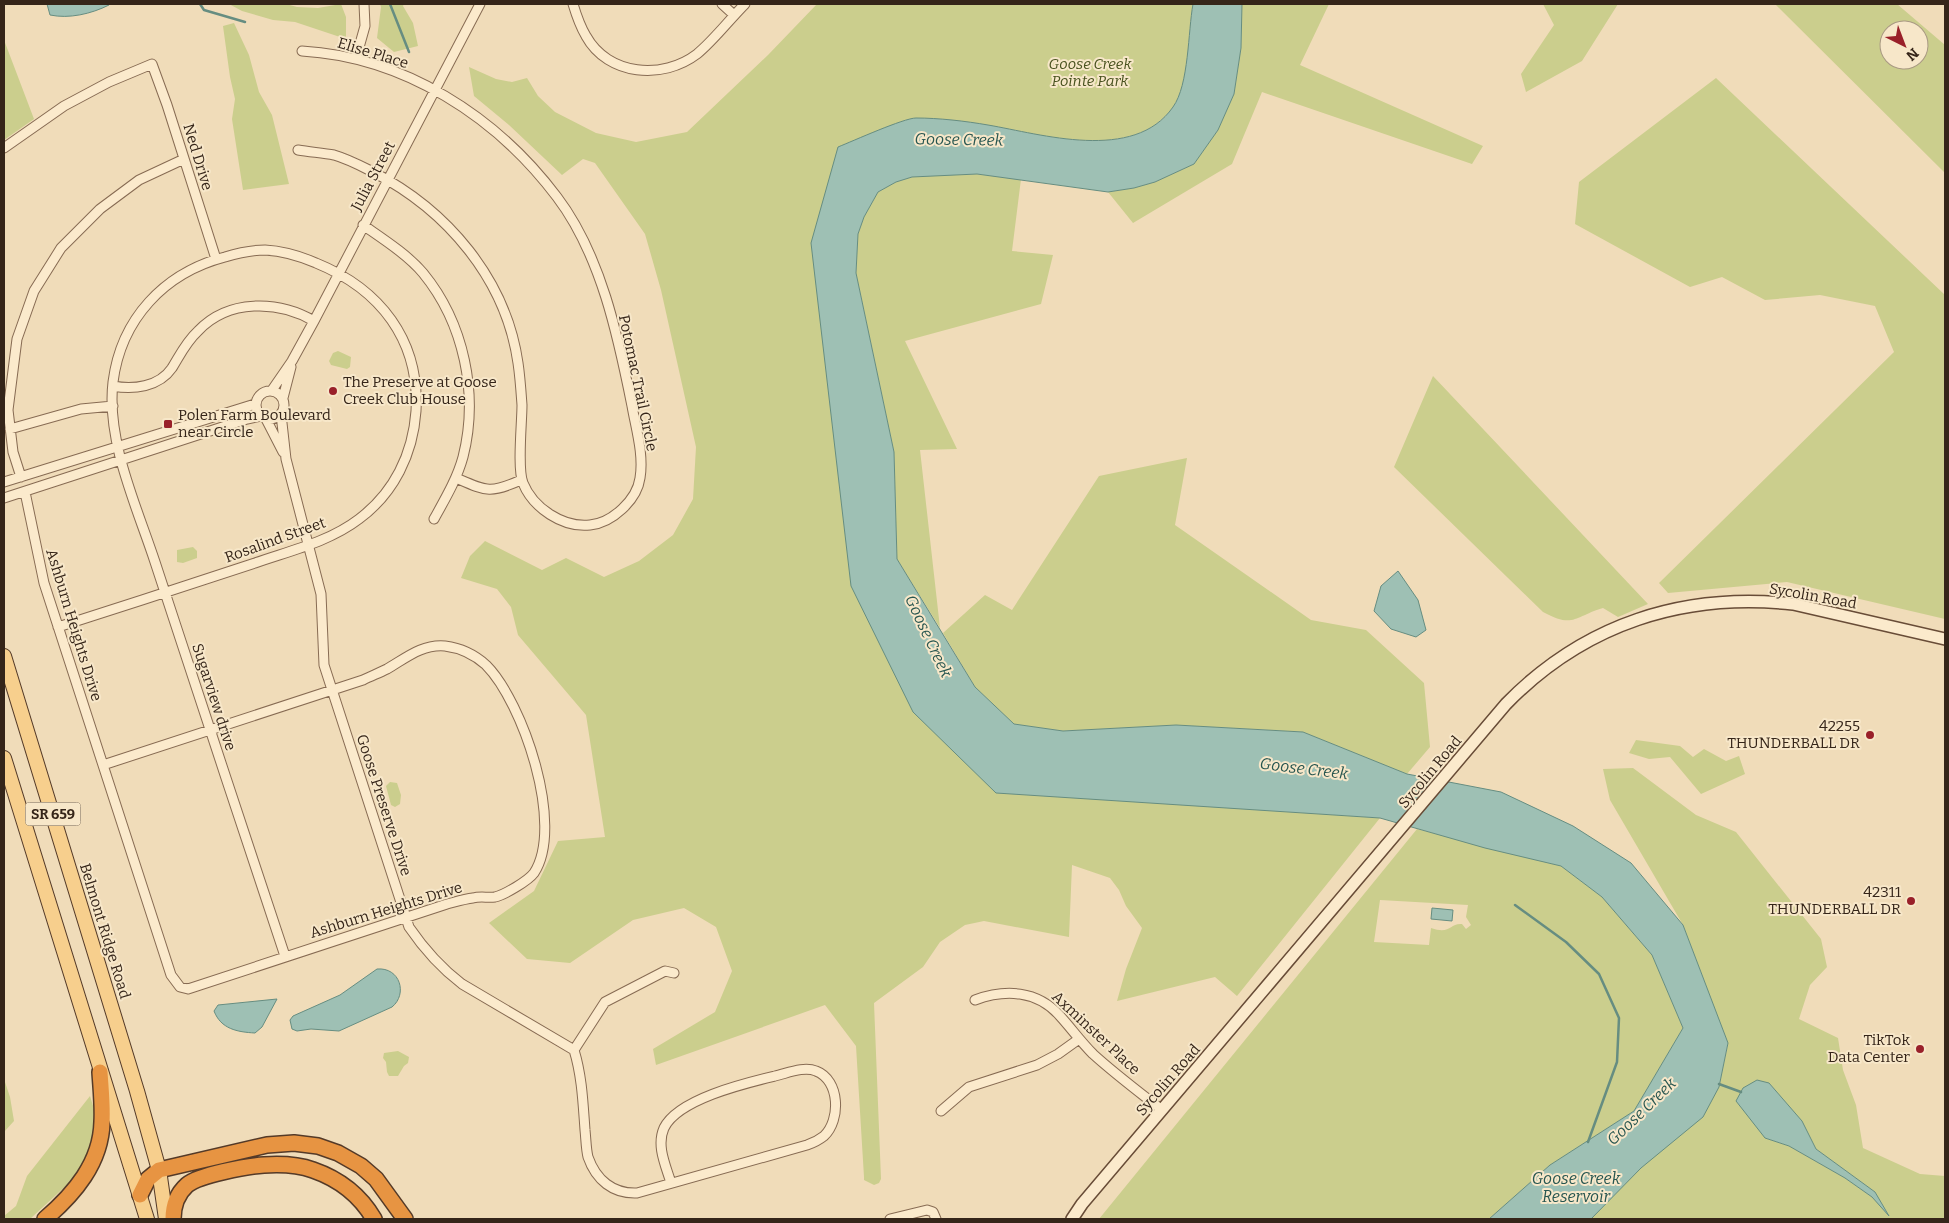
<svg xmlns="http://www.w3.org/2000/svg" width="1949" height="1223" viewBox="0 0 1949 1223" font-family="Bitter,serif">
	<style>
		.green { fill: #cbce8d; fill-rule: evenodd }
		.water { fill: #9ec0b4; stroke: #668d81 }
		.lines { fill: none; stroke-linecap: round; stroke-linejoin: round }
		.stream { stroke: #668d81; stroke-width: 2.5 }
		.street-casing { stroke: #876b53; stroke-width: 11 }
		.secondary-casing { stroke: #684c37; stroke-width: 14 }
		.primary-casing { stroke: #543a28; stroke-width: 16 }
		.highway-casing { stroke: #543a28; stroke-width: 18 }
		.street { stroke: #fbeacc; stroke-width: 9 }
		.secondary { stroke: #fbeacc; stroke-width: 11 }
		.primary { stroke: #f7cf8d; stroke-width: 14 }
		.highway { stroke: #e79442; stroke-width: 15 }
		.poi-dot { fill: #992029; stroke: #f7e7c9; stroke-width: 2 }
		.labels { text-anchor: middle; stroke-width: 4; stroke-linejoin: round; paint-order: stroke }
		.shield { fill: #f7e7c9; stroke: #6f5f4e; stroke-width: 1 }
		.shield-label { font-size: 14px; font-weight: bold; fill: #352519 }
		.street-label { font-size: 15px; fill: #352519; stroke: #f7e7c9 }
		.park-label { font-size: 15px; font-style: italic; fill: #49521f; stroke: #f7e7c9 }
		.poi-label { font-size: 15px; fill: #352519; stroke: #f7e7c9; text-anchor: end }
		.water-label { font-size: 16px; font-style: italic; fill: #275650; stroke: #f7e7c9 }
	</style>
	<rect width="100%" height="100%" fill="#f0dcb9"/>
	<!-- green -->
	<path class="green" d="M 229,4 L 286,4 L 297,7 L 318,8 L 341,4 L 346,17 L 346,39 L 295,22 L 273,20 L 242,11 Z
		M 380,4 L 404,4 L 403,6 L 413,23 L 418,46 L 394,52 L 377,38 L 381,7 Z
		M 817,4 L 1193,4 C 1188,31 1189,86 1173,107 C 1125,174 1003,120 937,120 C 928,120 917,125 908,127 C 885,134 861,141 838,147 L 913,712 L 1254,809 L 1380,818 L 1237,996 L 1215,977 L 1117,1001 L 1126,969 L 1142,928 L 1126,906 L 1119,890 L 1110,878 L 1072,865 L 1069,937 L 984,921 L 965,925 L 940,942 L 923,967 L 874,1003 L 881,1179 L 879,1183 L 874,1185 L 864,1180 L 864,1177 L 856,1046 L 825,1005 L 656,1065 L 653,1049 L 715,1012 L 732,971 L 716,927 L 684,908 L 633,920 L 570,963 L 527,959 L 489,923 L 534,891 L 558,841 L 605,837 L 586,715 L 518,635 L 511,607 L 497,589 L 461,578 L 470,556 L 485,541 L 542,570 L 566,558 L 604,577 L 639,561 L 673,535 L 693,499 L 696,447 L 661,290 L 645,234 L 595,163 L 583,159 L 562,175 L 509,125 L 474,96 L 469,67 L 496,79 L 512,82 L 527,78 L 538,96 L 555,112 L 596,133 L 636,142 L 687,132 L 768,55 Z
		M 1242,4 L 1329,4 L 1300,65 L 1483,146 L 1472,164 L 1262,92 L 1232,164 L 1133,223 L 1108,192 L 1134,188 L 1155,182 L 1194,164 L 1218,130 L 1234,94 L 1241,48 Z
		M 1543,4 L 1618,4 L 1582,61 L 1526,92 L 1521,74 L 1554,25 Z
		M 1775,4 L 1897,4 L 1945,45 L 1945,173 ZM 1889,30 L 1919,30 L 1919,60 L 1889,60 Z
		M 234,23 L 249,55 L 259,92 L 272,115 L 289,184 L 243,190 L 232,119 L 235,99 L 230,77 L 223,26 Z
		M 4,40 L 34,119 L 4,140 Z
		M 1716,78 L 1945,295 L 1945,619 L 1787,582 L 1668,593 L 1659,583 L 1894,352 L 1875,306 L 1820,295 L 1765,300 L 1722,277 L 1690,287 L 1575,224 L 1579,182 Z
		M 977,174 L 1021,179 L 1012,251 L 1053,255 L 1041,304 L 905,341 L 957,449 L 920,450 L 940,628 L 897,559 L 894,452 L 856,273 L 858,234 L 864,217 L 878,192 L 896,182 L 912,177 L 932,175 Z
		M 338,351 L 351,357 L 350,367 L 347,369 L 331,365 L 329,361 L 333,353 Z
		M 1433,376 L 1648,604 L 1618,617 L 1603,608 C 1575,616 1574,629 1543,612 L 1394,467 Z
		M 1187,458 L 1175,525 L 1311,620 L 1366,630 L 1424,683 L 1430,747 L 1407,774 L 1303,732 L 1176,725 L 1063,731 L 1014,724 L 975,687 L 943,633 L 985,595 L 1012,610 L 1099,476 Z
		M 193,547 L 197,551 L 197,558 L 183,563 L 177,562 L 177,550 Z
		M 1636,740 L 1680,746 L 1693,757 L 1704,749 L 1726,761 L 1739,756 L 1745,774 L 1701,794 L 1670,757 L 1649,759 L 1629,753 Z
		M 1633,768 L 1696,815 L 1736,832 L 1821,939 L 1827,967 L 1810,985 L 1799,1019 L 1838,1038 L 1843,1070 L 1856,1105 L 1863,1148 L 1920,1174 L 1945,1176 L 1945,1219 L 1591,1219 L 1719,1087 L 1728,1044 L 1683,925 L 1610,800 L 1603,769 ZM 1769,1083 L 1802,1122 L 1816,1149 L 1875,1192 L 1887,1213 L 1872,1197 L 1845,1178 L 1789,1146 L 1765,1138 Z
		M 390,782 L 397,783 L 401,795 L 400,804 L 395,807 L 391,805 L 386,786 Z
		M 1417,829 L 1561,866 L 1602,897 L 1652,955 L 1683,1028 L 1634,1111 L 1550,1165 L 1489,1219 L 1099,1219 ZM 1380,900 L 1468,905 L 1466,917 L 1471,925 L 1466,929 L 1462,924 C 1449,923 1451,935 1431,928 L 1429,945 L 1374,942 Z
		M 398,1051 L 409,1057 L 408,1063 L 404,1066 L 398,1076 L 389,1076 L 387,1072 L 386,1062 L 383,1058 L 384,1053 Z
		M 4,1079 L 10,1097 L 14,1121 L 4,1132 Z
		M 90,1096 L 98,1122 L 90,1152 L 69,1183 L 30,1219 L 4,1219 L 4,1216 L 16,1206 L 27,1176 Z"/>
	<!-- water -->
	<path class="water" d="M 47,4 L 109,4 L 109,5 C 91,14 69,19 50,15 Z
		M 1193,4 L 1242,4 L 1241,48 L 1234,94 L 1218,130 L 1194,164 L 1155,182 L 1134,188 L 1108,192 L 977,174 L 912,177 L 896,182 L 878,192 L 864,217 L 858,234 L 856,273 L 894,452 L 897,559 L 975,687 L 1014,724 L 1063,731 L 1176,725 L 1303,732 L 1407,774 L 1501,792 L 1573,826 L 1631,863 L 1683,925 L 1728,1043 L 1719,1087 L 1703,1117 L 1641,1168 L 1591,1219 L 1489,1219 L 1550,1165 L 1634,1111 L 1683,1028 L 1652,955 L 1602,897 L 1561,866 L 1485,848 L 1380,818 L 996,793 L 913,712 L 851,586 L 811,243 L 838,147 C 853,141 904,118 916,118 C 939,118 965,121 988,125 C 1041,134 1134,163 1173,107 C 1189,85 1188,31 1193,4 Z
		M 1398,571 L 1418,600 L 1426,630 L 1416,637 L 1391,629 L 1374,611 L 1381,586 Z
		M 1432,908 L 1453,910 L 1452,921 L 1431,919 Z
		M 377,969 C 400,967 408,994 392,1007 L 339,1031 L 311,1029 L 297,1031 L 292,1029 L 290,1020 L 293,1016 L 340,995 Z
		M 277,999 L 262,1027 L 255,1033 C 237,1032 221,1029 214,1011 L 218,1005 Z
		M 1757,1080 L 1769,1083 L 1802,1121 L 1816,1149 L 1875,1192 L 1889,1216 L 1872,1197 L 1845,1178 L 1789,1146 L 1765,1138 L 1736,1101 L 1743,1088 Z"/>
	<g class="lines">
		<!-- stream -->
		<path class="stream" d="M 200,4 L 204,10 L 245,22
			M 390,4 L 409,52
			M 1515,905 L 1566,942 L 1599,974 L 1619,1018 L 1617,1062 L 1588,1142
			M 1719,1084 L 1741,1092"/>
		<defs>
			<path id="street" d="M 573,4 C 576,14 580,26 586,36 C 608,76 663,80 697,54 C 714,40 729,20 745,4
				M 722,4 L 734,15
				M 356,58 L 365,26 L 364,4
				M 4,148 L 64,106 L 109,82 L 152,64 L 167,105 L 216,259
				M 298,150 C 310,152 323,153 334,155 C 348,159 361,166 373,172 C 447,210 506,279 518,363 C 520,376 521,391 522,405 C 522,423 517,469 523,483 C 533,508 563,528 590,525 C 612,523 637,500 640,478 C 644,455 636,429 632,406 C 618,336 601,255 557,197 C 496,116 404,57 302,51
				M 363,225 C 383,239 408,255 423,273 C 464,323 479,394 463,457 C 457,479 445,499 434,519
				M 113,386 C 133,390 159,387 172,368 C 180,355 186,342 198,331 C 228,299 278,300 314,321
				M 272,390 L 292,361 L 314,321 L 480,4
				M256 405a14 14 0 1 1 28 0a14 14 0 1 1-28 0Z
				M 283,398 L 291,367
				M 281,414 L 286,459 L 321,594 L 324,665 L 409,927 C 424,949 441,968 462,984 L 574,1050 C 582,1076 583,1103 585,1130 C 586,1139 586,1149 588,1157 C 596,1180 613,1194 637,1193 L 807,1145 C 813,1143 819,1140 824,1136 C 841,1120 840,1080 816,1071 C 804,1066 788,1073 775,1076 C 746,1083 678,1099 664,1128 C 656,1146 666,1166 671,1183
				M 266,419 L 283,452
				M 10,429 L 81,409 L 113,406
				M 21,477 L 13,452 L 8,410 L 17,339 L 34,291 L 61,248 L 100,209 L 139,180 L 184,159
				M 456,478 C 486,491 490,494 521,480
				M 4,482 L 255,404
				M 25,492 L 44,583 L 171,975 L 180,987 L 188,989 L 447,904 C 455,902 464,899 473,898 C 480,896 488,898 495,897 C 504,895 528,881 534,873 C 565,826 523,702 486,665 C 475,655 461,648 445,646 C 422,644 406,658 387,669 C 379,673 371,676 363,680 L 103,765
				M 4,498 L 247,419 L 261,416
				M 58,627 C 124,606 189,585 255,563 C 289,551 329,542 359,519 C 394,493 413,454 416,411 C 420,340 380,289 316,263 C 300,256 283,251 265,250 C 252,250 238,253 225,257 C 164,273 121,319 113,382 C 106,441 137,507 155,562 C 179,634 202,706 226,778 L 285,956
				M 975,1000 C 1005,989 1037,990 1060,1016 C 1071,1028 1081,1042 1093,1054 C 1115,1074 1139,1092 1162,1110
				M 574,1050 L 605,1002 L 665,971 L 674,973
				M 941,1111 L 969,1087 L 1037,1065 L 1058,1054 L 1079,1039
				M 890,1219 L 927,1210 L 933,1212 L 936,1219"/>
			<path id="secondary" d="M 1072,1219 L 1082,1204 L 1506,704 C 1584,624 1683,592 1793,604 L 1945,639"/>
			<path id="primary" d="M 4,656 L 137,1091 L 159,1170 L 166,1219
				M 4,758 L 147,1219"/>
			<path id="highway" d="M 140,1195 L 148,1179 L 159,1170 L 267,1145 L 294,1143 L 318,1146 L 338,1153 L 361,1166 L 376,1179 L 405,1219
				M 45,1219 C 74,1194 101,1163 102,1122 C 103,1106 101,1088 100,1072
				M 173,1219 C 173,1206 177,1194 187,1185 C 199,1175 247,1166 264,1165 C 279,1164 299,1165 313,1170 C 339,1179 360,1195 374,1219"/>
		</defs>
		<!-- street casing -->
		<use href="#street" class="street-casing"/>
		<!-- secondary casing -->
		<use href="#secondary" class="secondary-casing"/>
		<!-- primary casing -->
		<use href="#primary" class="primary-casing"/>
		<!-- highway casing -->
		<use href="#highway" class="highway-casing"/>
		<!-- street -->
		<use href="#street" class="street"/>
		<!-- secondary -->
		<use href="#secondary" class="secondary"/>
		<!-- primary -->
		<use href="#primary" class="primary"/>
		<!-- highway -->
		<use href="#highway" class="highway"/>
	</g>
	<!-- markers -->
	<g class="poi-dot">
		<circle cx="333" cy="391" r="5"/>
		<rect x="163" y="419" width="10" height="10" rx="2.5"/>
		<circle cx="1870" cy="735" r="5"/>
		<circle cx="1911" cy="901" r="5"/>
		<circle cx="1920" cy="1049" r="5"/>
	</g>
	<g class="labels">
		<!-- shield labels -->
		<rect class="shield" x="25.5" y="802.5" width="55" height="23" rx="4"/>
		<g class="shield-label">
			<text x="53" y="819">SR 659</text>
		</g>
		<!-- street labels -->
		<g class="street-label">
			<text transform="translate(373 53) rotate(17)" y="5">Elise Place</text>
			<text transform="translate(198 157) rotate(73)" y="5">Ned Drive</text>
			<text transform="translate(373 176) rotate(-62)" y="5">Julia Street</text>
			<text transform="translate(638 383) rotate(78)" y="5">Potomac Trail Circle</text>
			<text transform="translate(275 540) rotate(-20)" y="5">Rosalind Street</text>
			<text transform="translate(1813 596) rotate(10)" y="5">Sycolin Road</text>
			<text transform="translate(74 625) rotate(73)" y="5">Ashburn Heights Drive</text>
			<text transform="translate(214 697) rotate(72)" y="5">Sugarview drive</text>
			<text transform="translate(1430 772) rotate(-50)" y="5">Sycolin Road</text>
			<text transform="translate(384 805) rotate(72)" y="5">Goose Preserve Drive</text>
			<text transform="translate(386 910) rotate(-17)" y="5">Ashburn Heights Drive</text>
			<text transform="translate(105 931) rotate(73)" y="5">Belmont Ridge Road</text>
			<text transform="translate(1096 1033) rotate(43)" y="5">Axminster Place</text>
			<text transform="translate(1168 1080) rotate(-49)" y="5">Sycolin Road</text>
		</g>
		<!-- park labels -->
		<g class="park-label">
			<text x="1090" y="69">Goose Creek<tspan x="1090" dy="17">Pointe Park</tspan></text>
		</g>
		<!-- poi labels -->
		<g class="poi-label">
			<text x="343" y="387" text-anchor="start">The Preserve at Goose<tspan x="343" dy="17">Creek Club House</tspan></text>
			<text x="178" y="420" text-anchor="start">Polen Farm Boulevard<tspan x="178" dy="17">near Circle</tspan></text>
			<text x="1860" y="731">42255<tspan x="1860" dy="17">THUNDERBALL DR</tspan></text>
			<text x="1901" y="897">42311<tspan x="1901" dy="17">THUNDERBALL DR</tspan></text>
			<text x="1910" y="1045">TikTok<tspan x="1910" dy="17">Data Center</tspan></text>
		</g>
		<!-- water labels -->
		<g class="water-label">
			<text transform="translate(959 139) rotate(1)" y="6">Goose Creek</text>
			<text transform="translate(929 636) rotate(65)" y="6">Goose Creek</text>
			<text transform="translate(1304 768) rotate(7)" y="6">Goose Creek</text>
			<text transform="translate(1641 1111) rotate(-44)" y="6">Goose Creek</text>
			<text x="1576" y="1184">Goose Creek<tspan x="1576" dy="18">Reservoir</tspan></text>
		</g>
	</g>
	<!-- border -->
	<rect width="1949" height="1223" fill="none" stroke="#352519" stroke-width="10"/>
	<!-- north arrow -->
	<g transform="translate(1904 45) rotate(138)"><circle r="24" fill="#f7e7c9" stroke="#a99983"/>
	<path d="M0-4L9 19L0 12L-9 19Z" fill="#992029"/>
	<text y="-8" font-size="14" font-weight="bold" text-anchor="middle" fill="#352519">N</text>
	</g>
</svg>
